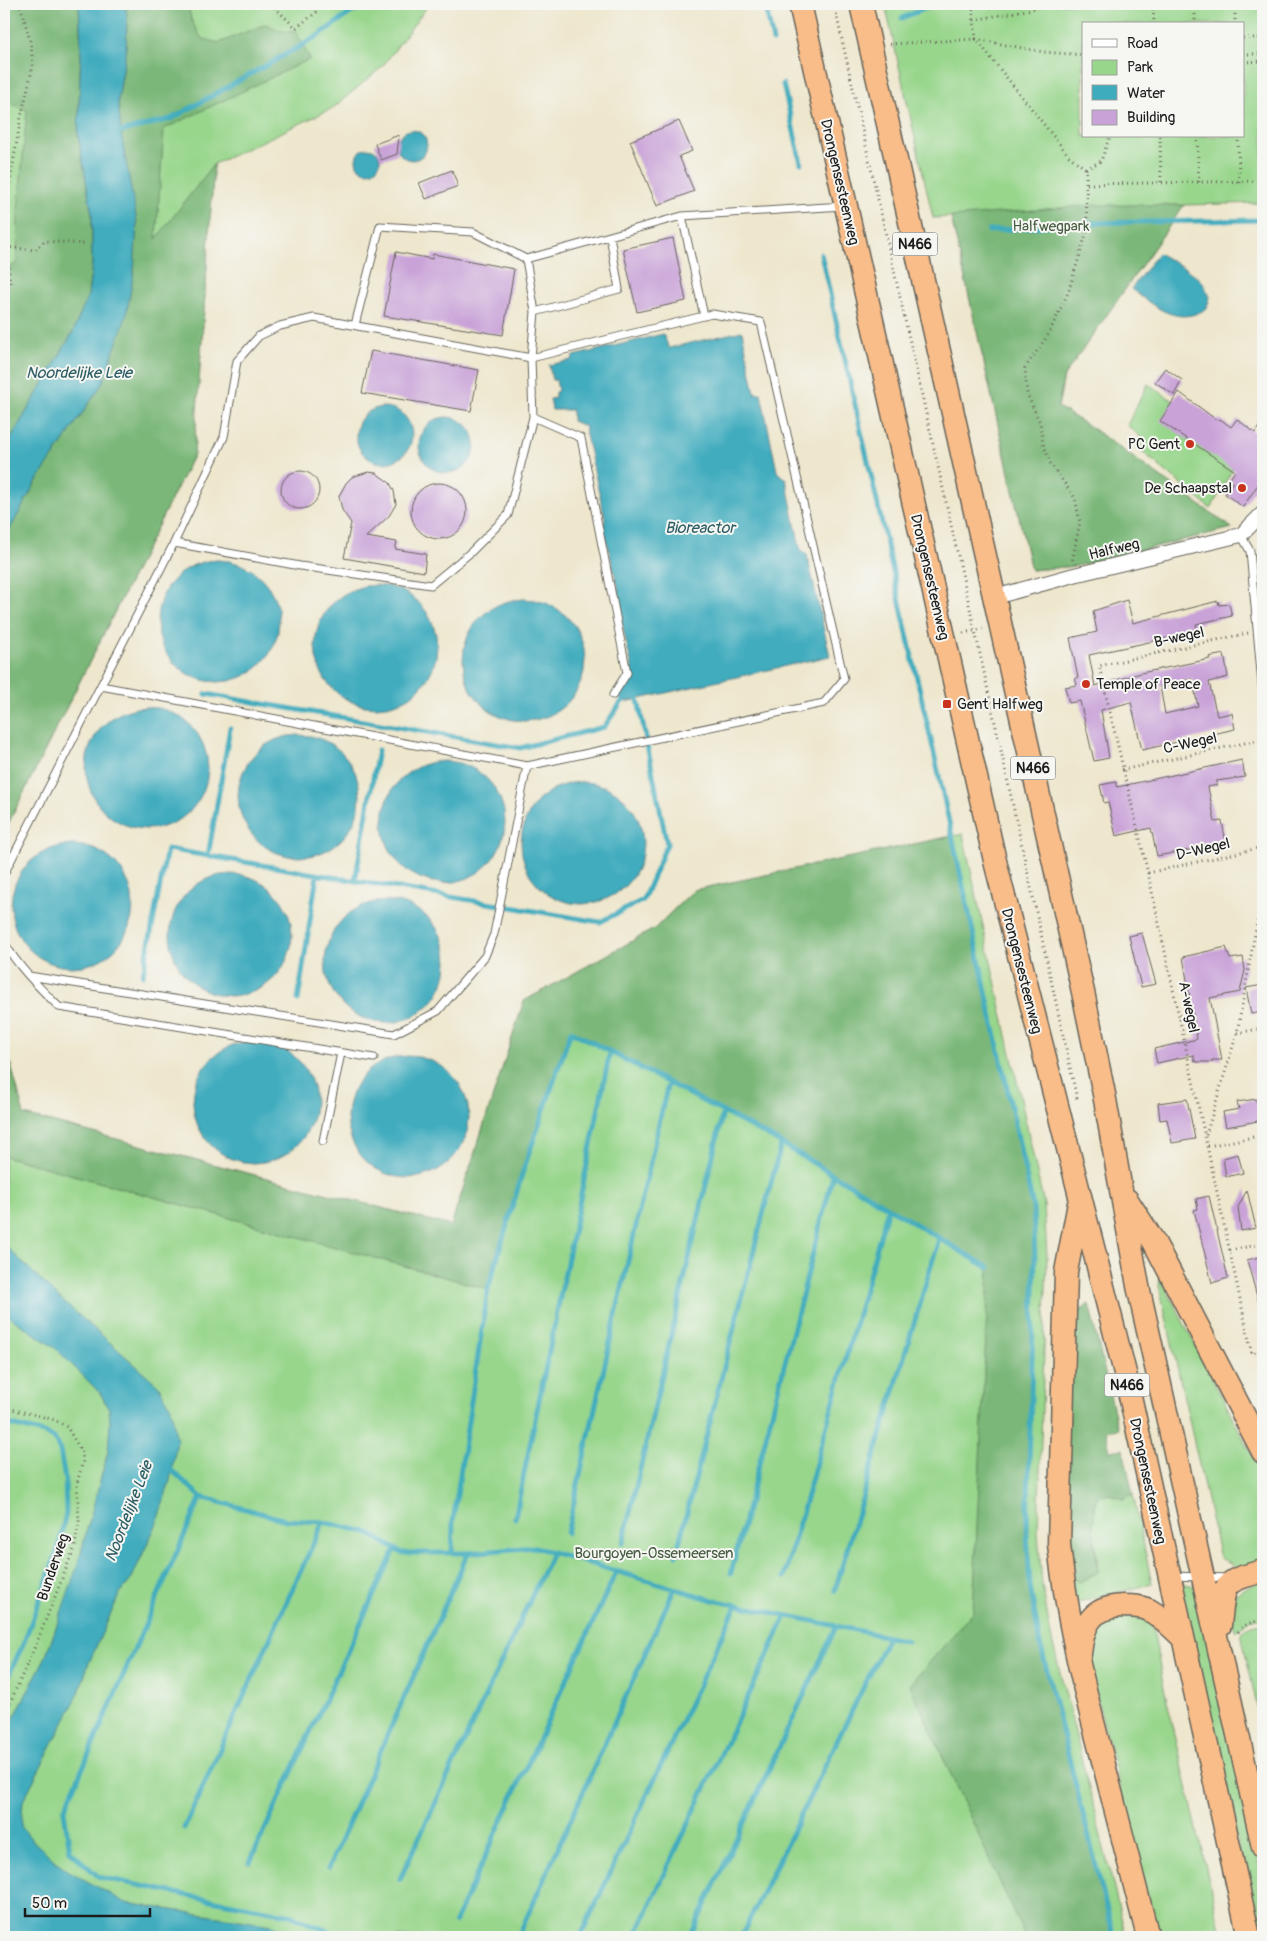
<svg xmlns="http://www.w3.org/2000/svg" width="1267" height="1941" viewBox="0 0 1267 1941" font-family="Pangolin,sans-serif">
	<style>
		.green { fill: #98d68c; stroke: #5a7954; fill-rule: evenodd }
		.forest { fill: #7ab778; stroke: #4b6a4a }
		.water { fill: #3facbe; stroke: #2e646d }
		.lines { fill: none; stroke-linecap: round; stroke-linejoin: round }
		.stream { stroke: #3facbe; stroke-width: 5 }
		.building { fill: #c9a3d8; fill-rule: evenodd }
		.service-casing { stroke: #66635a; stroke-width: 9 }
		.minor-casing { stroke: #66635a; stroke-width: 16 }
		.trunk-casing { stroke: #66635a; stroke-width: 25 }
		.path { stroke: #66635a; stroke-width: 3; stroke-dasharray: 1 4; stroke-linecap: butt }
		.service { stroke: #fff; stroke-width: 7 }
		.minor { stroke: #fff; stroke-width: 14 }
		.trunk { stroke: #f8bd89; stroke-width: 22 }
		.poi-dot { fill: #c8321e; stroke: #f6f6f2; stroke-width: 2 }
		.labels { text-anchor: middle; stroke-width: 4; stroke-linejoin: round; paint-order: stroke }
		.shield { fill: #f6f6f2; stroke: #5d5d5c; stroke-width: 1 }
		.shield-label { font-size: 14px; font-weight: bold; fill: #1c1c1c }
		.street-label { font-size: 15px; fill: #1c1c1c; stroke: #f6f6f2 }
		.park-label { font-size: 15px; fill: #475d43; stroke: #f6f6f2 }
		.poi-label { font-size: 15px; fill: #1c1c1c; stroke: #f6f6f2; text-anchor: end }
		.water-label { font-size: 16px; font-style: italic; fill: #2c5d65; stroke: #f6f6f2 }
	</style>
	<rect width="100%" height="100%" fill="#f6f6f2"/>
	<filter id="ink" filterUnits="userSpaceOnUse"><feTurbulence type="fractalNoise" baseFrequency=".02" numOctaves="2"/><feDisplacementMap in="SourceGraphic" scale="10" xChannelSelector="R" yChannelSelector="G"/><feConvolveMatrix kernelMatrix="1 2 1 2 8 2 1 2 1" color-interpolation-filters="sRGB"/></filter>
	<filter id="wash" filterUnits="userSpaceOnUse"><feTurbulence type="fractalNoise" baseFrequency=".0096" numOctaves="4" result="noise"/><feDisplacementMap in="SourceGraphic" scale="20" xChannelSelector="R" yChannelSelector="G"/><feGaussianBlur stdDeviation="1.12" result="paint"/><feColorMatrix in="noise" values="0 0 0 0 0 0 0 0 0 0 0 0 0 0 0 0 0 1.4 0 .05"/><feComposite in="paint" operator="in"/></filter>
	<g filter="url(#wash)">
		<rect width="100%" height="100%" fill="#eee7cd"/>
		<!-- green -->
		<path class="green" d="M 4,4 L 429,4 L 382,67 L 333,108 L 214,164 L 194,454 L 4,832 Z
			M 885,4 L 1263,4 L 1263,203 L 1184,205 L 1064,376 L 1058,407 L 1093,429 L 1232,528 L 1076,566 L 1031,570 L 951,217 L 933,218 ZM 1083,24 L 1243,24 L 1243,136 L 1083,136 Z
			M 1148,384 L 1244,448 L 1211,509 L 1139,449 L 1144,440 L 1127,425 Z
			M 963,834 L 1044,1205 L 1047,1257 L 1038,1533 L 1042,1585 L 1051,1636 L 1126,1937 L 4,1937 L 4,1038 L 24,1115 L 451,1226 L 524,1001 L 654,929 L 694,890 Z
			M 1160,1277 L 1252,1455 L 1263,1480 L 1263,1564 L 1239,1569 L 1220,1558 L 1159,1286 Z
			M 1110,1494 L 1123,1499 L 1133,1494 L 1152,1584 L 1066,1605 L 1062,1574 L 1098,1572 L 1093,1527 L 1096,1497 Z
			M 1179,1582 L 1197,1587 L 1263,1883 L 1263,1937 L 1258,1937 Z
			M 1256,1583 L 1263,1583 L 1263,1617 L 1249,1620 L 1236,1632 C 1227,1604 1227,1594 1256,1583 Z
			M 1120,1616 L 1144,1618 L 1152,1623 L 1162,1679 L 1222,1937 L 1158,1937 L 1089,1667 L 1092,1638 L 1103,1621 Z
			M 1263,1623 L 1263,1734 L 1241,1633 C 1246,1625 1254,1624 1263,1623 Z"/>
		<!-- forest -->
		<path class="forest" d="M 4,4 L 79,4 L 81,48 L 78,135 L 92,214 L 92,265 L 88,296 L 73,332 L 4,450 L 4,271 L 17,263 L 18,211 L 27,110 L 4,101 Z
			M 125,4 L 188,4 L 191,19 L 201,38 L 219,43 L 266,24 L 281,31 L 296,32 L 310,59 L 164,129 L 156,239 L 214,164 L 194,454 L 4,832 L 4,540 L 36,482 L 102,384 L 121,133 L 118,101 L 126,51 L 127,16 Z
			M 1095,205 L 1184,205 L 1064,376 L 1058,407 L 1093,429 L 1232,528 L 1076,566 L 1031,570 L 951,217 Z
			M 952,836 L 1033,1207 L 1035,1257 L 1027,1533 L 1030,1586 L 1039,1639 L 1114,1937 L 1025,1937 L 910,1685 L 973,1612 L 989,1268 L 772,1138 L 571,1032 L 523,1171 L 488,1289 L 4,1156 L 4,1038 L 24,1115 L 451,1226 L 524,1001 L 654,929 L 694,890 Z
			M 1089,1304 L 1118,1429 L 1106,1431 L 1110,1451 L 1123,1449 L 1133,1494 L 1123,1499 L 1110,1494 L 1096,1497 L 1093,1527 L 1098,1572 L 1080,1582 L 1062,1574 L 1063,1321 Z"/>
		<!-- water -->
		<path class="water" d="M 79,4 L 125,4 L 127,16 L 126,51 L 118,101 L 121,133 L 137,222 L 134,271 L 126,317 L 102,384 L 36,482 L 4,540 L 4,450 L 73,332 L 88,295 L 92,265 L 92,214 L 78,135 L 81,48 Z
			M397 145a15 15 0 1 1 30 0a15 15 0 1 1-30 0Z
			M356 160a12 12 0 1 1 24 0a12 12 0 1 1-24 0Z
			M 1158,253 L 1186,269 L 1202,281 L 1210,297 L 1207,308 C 1178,328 1154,306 1131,289 Z
			M 742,331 L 755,393 L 761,393 L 777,471 L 786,479 L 800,548 L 807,555 L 830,656 L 626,702 L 617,696 L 632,667 L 618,607 L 621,600 L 603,526 L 605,519 L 584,426 L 572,421 L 572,410 L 552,410 L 550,399 L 555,398 L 555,392 L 558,391 L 556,380 L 552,380 L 549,365 L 572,360 L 573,356 L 663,334 L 669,348 Z
			M356 435a28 28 0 1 1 56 0a28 28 0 1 1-56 0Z
			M419 445a28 28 0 1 1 56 0a28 28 0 1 1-56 0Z
			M157 621a61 61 0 1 1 122 0a61 61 0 1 1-122 0Z
			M315 646a61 61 0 1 1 122 0a61 61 0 1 1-122 0Z
			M463 660a61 61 0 1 1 122 0a61 61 0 1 1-122 0Z
			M86 768a61 61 0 1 1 122 0a61 61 0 1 1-122 0Z
			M238 796a61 61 0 1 1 122 0a61 61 0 1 1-122 0Z
			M383 822a61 61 0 1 1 122 0a61 61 0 1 1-122 0Z
			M521 843a61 61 0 1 1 122 0a61 61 0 1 1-122 0Z
			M11 906a61 61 0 1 1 122 0a61 61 0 1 1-122 0Z
			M170 935a61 61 0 1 1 122 0a61 61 0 1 1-122 0Z
			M325 962a61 61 0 1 1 122 0a61 61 0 1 1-122 0Z
			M193 1102a61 61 0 1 1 122 0a61 61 0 1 1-122 0Z
			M347 1117a61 61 0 1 1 122 0a61 61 0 1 1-122 0Z
			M 4,1244 L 57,1296 L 158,1385 L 171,1408 L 177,1441 L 170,1481 L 156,1525 L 131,1580 L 120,1593 L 88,1665 L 79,1693 L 23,1801 L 21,1826 L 32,1840 L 62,1867 L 126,1903 L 272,1925 L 297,1937 L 4,1937 L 4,1737 L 46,1656 L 77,1567 L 108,1451 L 110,1423 L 109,1409 L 100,1393 L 55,1348 L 4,1313 Z"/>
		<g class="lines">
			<!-- stream -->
			<path class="stream" d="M 765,4 L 773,41
				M 902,18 L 936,4
				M 783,84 L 801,163
				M 116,133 L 171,119 L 313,39 L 355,10 L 361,4
				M 989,231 L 1080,223 L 1263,220
				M 821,254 L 936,762 L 1033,1207 L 1035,1257 L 1027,1534 L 1030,1586 L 1039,1639 L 1114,1937
				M 206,694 L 520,748 L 604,727 L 623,700
				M 208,856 L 230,728
				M 355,881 L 378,750
				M 143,975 L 167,849 L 600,922 L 643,900 L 667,844 L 638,700
				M 298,1000 L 317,875
				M 4,1423 L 44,1433 L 54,1438 L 60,1450 L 65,1479 L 66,1513 L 58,1549 L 24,1642 L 4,1685
				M 168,1467 L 201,1497 L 286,1520 L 323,1522 L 366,1532 L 402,1553 L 468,1553 L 535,1547 L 713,1600 L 907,1641
				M 201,1497 L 64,1811 L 70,1851 L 99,1877 L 195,1897 L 287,1914 L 342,1937
				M 515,1518 L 610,1052
				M 567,1533 L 668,1083
				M 623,1543 L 723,1112
				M 452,1553 L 453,1521 L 488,1289 L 523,1171 L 571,1031 L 772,1138 L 989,1268
				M 676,1555 L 781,1144
				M 731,1573 L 833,1175
				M 784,1577 L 888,1208
				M 835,1590 L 939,1239
				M 184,1828 L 323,1522
				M 250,1862 L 395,1549
				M 329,1867 L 468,1553
				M 400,1879 L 552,1553
				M 455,1922 L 616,1572
				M 518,1937 L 674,1589
				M 580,1937 L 736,1606
				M 635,1937 L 786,1616
				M 690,1937 L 836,1627
				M 741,1937 L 888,1637"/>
		</g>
		<g id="blocks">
			<!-- building -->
			<path class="building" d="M 679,121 L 692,151 L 679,156 L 694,191 L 657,206 L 630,141 Z
				M 399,135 L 397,154 L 381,160 L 375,144 Z
				M 452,170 L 458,186 L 426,199 L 419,183 Z
				M 673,238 L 686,301 L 637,312 L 623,249 Z
				M 396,252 L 432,259 L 433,254 L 514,269 L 503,335 L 384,316 Z
				M 371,351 L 479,370 L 471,411 L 362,393 Z
				M 1165,368 L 1182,380 L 1174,395 L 1155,382 Z
				M 1179,392 L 1218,421 L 1220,419 L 1231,427 L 1237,419 L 1255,433 L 1263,420 L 1263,477 L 1243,507 L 1225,494 L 1233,482 L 1229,480 L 1235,471 L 1160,421 Z
				M281 490a19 19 0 1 1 38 0a19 19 0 1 1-38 0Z
				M 368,472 L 376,473 L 390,483 L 394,491 L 396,504 L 389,516 L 366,537 L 397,542 L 395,549 L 426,554 L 424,572 L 344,558 L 351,523 L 342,510 L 339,496 L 346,483 L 352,477 Z
				M411 511a28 28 0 1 1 56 0a28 28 0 1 1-56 0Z
				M 1127,600 L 1133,623 L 1218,601 L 1219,605 L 1229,604 L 1232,616 L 1196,624 L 1197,629 L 1163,639 L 1089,655 L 1095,686 L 1141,673 L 1210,659 L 1209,657 L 1224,654 L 1228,677 L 1209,682 L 1217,716 L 1232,713 L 1235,729 L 1142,750 L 1131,702 L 1101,710 L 1109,758 L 1094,761 L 1080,701 L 1069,703 L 1065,687 L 1077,685 L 1075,678 L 1078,678 L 1070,638 L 1097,632 L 1093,611 ZM 1192,679 L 1198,706 L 1165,714 L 1160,686 Z
				M 1242,760 L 1245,777 L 1216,781 L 1217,785 L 1208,787 L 1215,822 L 1222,821 L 1226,843 L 1157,856 L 1151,828 L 1116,836 L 1108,802 L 1104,803 L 1100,785 L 1116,782 L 1117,787 Z
				M 1142,933 L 1156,984 L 1141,987 L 1129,936 Z
				M 1226,947 L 1230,959 L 1243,957 L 1245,970 L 1240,992 L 1210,998 L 1222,1060 L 1212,1060 L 1212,1062 L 1196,1062 L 1196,1060 L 1194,1061 L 1194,1055 L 1157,1063 L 1154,1049 L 1197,1039 L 1183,957 Z
				M 1263,985 L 1263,1012 L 1251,1014 L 1246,988 Z
				M 1187,1099 L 1195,1139 L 1172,1143 L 1167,1119 L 1160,1120 L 1158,1103 Z
				M 1256,1099 L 1257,1103 L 1263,1102 L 1263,1120 L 1226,1127 L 1223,1112 L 1239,1109 L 1237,1102 Z
				M 1238,1154 L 1243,1173 L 1226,1177 L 1223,1158 Z
				M 1247,1190 L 1256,1228 L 1241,1231 L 1238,1207 Z
				M 1209,1196 L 1228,1278 L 1212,1283 L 1194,1210 L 1198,1209 L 1196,1199 Z
				M 1263,1256 L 1263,1303 L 1259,1304 L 1247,1260 Z"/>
		</g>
	</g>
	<g filter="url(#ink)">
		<use href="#blocks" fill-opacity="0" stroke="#66635a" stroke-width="1"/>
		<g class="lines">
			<defs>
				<path id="service" d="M 682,216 L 704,316
					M 526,259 L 535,312 L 619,289 L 610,236
					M 535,312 L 531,358 L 533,417 L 581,438 L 627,673 L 613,695
					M 355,325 L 380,226 L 473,232 L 526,259 L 682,216 L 843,206
					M 1241,535 L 1250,551 L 1263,695
					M 101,686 L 527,766 L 824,703 L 844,679 L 761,322 L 712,314 L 531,358 L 314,318 L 280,326 L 259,336 L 237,361 L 224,437 L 174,543
					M 4,874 L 174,543 L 300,566 L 431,585 L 471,552 L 508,515 L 533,417
					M 4,942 C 18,967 39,987 59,1007 L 374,1058
					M 29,976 L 394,1034 L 438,1011 L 485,956 L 494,934 L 527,766
					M 323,1141 L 341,1053
					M 1172,1576 L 1229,1578"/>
				<path id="minor" d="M 995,597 L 1074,575 L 1241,535 L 1263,513"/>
				<path id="trunk" d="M 800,4 L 996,865 L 1125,1373 L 1249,1937
					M 861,4 L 1083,992 L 1104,1094 L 1138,1286 L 1263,1847
					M 1127,1200 L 1154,1242 L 1263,1452
					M 1079,1203 L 1066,1272 L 1059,1544 C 1066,1616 1083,1684 1101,1753 C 1117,1814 1132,1876 1148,1937
					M 1220,1625 C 1225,1582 1221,1582 1263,1571
					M 1080,1654 C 1083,1626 1090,1607 1123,1606 C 1131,1606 1141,1606 1149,1610 C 1162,1617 1172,1627 1182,1637"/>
			</defs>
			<!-- service casing -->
			<use href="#service" class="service-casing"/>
			<!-- minor casing -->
			<use href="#minor" class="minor-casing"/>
			<!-- trunk casing -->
			<use href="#trunk" class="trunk-casing"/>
			<!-- path -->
			<path class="path" d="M 271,4 L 296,28 L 318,11 L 324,4
				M 834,4 L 975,631 L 1077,1099
				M 972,4 L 976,39 L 1043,52 L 1083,55
				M 1153,4 L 1154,24
				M 1195,4 L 1195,24
				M 1235,4 L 1235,24
				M 974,20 L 1058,4
				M 1243,38 L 1263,38
				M 890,44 L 976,39 L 1069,156 L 1086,169 L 1087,231 L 1068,293 L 1048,335 L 1025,368 L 1027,394 L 1040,423 L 1043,443 L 1050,463 L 1075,498 L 1080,522 L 1072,562
				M 1243,54 L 1263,54
				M 1243,62 L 1263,61
				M 1160,136 L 1161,183
				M 1197,136 L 1199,182
				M 1238,136 L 1239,182
				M 1086,169 L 1101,161 L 1110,136
				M 1087,184 L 1263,181
				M 6,247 L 35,250 L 45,241 L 84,244
				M 4,302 L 10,283 L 6,247 L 7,199 L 21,117 L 33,66 L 31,44 L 20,4
				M 963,633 L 983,629
				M 1248,633 L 1099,666 L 1148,873 L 1252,1354 L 1263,1351
				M 1122,770 L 1263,739
				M 1148,873 L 1263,847
				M 1237,1033 L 1263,1028
				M 1206,1135 L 1237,1033 L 1258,917 L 1263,912
				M 1208,1146 L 1263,1135
				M 1230,1250 L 1263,1244
				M 4,1407 L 55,1420 L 67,1427 L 82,1453 L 83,1461 L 77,1483 L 79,1521 L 75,1546 L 37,1642 L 4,1716
				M 1238,1632 C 1245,1623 1252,1622 1263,1620"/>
			<!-- service -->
			<use href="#service" class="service"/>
			<!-- minor -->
			<use href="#minor" class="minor"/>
			<!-- trunk -->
			<use href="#trunk" class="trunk"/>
		</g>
	</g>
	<!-- markers -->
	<g class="poi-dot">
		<circle cx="1190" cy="444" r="5"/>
		<circle cx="1242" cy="488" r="5"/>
		<circle cx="1086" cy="684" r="5"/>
		<rect x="942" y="699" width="10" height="10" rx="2.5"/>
	</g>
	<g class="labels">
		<!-- shield labels -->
		<g class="shield">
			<rect x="892.5" y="232.5" width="45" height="23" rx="4"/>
			<rect x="1010.5" y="756.5" width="45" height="23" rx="4"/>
			<rect x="1104.5" y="1373.5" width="45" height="23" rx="4"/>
		</g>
		<g class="shield-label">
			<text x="915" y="249">N466</text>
			<text x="1033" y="773">N466</text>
			<text x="1127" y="1390">N466</text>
		</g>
		<!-- street labels -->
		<g class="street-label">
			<text transform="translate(840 182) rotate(77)" y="5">Drongensesteenweg</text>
			<text transform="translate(1114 549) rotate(-13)" y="5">Halfweg</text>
			<text transform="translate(930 577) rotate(77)" y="5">Drongensesteenweg</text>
			<text transform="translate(1179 637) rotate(-12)" y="5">B-wegel</text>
			<text transform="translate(1190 743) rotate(-12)" y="5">C-Wegel</text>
			<text transform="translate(1203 849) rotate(-13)" y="5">D-Wegel</text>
			<text transform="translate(1022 971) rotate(76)" y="5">Drongensesteenweg</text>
			<text transform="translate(1189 1007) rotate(78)" y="5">A-wegel</text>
			<text transform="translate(1148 1481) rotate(78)" y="5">Drongensesteenweg</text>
			<text transform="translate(53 1567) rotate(-71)" y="5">Bunderweg</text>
		</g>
		<!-- park labels -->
		<g class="park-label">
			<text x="1051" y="231">Halfwegpark</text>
			<text x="654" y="1558">Bourgoyen-Ossemeersen</text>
		</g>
		<!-- poi labels -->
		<g class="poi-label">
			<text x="1180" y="449">PC Gent</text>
			<text x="1232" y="493">De Schaapstal</text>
			<text x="1096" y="689" text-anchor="start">Temple of Peace</text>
			<text x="957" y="709" text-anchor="start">Gent Halfweg</text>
		</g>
		<!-- water labels -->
		<g class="water-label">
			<text x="79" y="378">Noordelijke Leie</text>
			<text x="700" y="533">Bioreactor</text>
			<text transform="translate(128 1511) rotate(-69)" y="6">Noordelijke Leie</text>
		</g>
	</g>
	<!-- margin -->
	<rect width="1267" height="1941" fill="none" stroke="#f6f6f2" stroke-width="20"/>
	<!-- legend -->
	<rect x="1082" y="22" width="162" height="115" fill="#f6f6f2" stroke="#9f9f9c"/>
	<rect x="1092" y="39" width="25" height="8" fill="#ffffff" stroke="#9f9f9c"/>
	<text x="1127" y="48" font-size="15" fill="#1c1c1c">Road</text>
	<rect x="1092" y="60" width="25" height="15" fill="#98d68c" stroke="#9f9f9c"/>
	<text x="1127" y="72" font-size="15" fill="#1c1c1c">Park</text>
	<rect x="1092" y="85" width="25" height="15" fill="#3facbe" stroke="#9f9f9c"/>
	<text x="1127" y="98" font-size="15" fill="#1c1c1c">Water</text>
	<rect x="1092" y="110" width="25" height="15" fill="#c9a3d8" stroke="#9f9f9c"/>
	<text x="1127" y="122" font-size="15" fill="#1c1c1c">Building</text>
	<!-- scale -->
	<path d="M25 1908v8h125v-8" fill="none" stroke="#1c1c1c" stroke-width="2.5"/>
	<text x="32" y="1908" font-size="15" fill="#1c1c1c" stroke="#f6f6f2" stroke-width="4" paint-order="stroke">50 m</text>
</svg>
